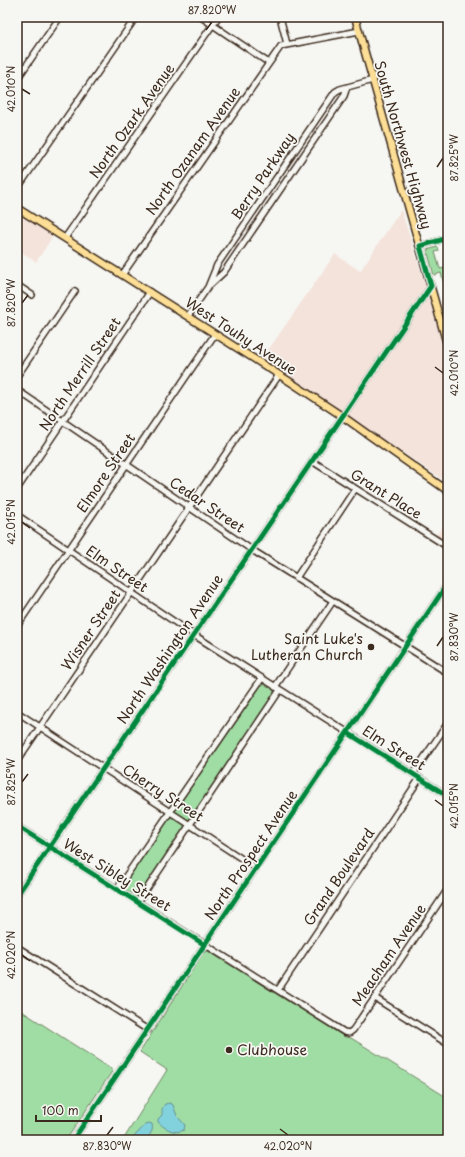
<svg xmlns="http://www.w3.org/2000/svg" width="465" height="1157" viewBox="0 0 465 1157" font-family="'Playpen Sans',sans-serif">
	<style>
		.built { fill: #f4e3db }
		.green { fill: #a0dda4; stroke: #6e8461 }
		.water { fill: #82d2dd; stroke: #668f91 }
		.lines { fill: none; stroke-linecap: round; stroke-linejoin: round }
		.minor-casing { stroke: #3b2a1e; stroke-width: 8 }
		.major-casing { stroke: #3b2a1e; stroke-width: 9 }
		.minor { stroke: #f6f6f2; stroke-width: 5 }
		.major { stroke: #fcde96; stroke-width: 6 }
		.cycleway-casing { stroke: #f6f6f2; stroke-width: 8 }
		.cycleway { stroke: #00873e; stroke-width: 5 }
		.ticks { fill: none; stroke: #3b2a1e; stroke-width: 1.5 }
		.poi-dot { fill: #3b2a1e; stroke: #f6f6f2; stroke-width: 1.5 }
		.labels { text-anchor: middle; stroke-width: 3.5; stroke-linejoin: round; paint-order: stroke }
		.street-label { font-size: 14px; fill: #3b2a1e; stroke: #f6f6f2 }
		.poi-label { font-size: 14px; fill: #3b2a1e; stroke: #f6f6f2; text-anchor: end }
		.neatline { fill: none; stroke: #3b2a1e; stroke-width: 1.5 }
		.ticks-label { font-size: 10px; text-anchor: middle; fill: #3b2a1e }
	</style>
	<rect width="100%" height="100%" fill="#f6f6f2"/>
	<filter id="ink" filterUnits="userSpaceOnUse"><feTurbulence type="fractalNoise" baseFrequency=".025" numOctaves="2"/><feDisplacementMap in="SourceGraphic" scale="8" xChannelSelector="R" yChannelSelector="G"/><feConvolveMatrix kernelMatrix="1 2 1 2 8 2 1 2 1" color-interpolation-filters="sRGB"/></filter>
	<g filter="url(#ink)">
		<!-- built -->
		<path class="built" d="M 401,210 L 429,296 L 448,363 L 448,483 L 262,359 L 335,254 L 360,271 Z
			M 17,213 L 53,236 L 36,262 L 17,249 Z
			M 448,518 L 448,546 L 436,536 Z"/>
		<!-- green -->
		<path class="green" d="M 438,247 L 439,251 L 435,252 L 440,269 L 444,268 L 445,272 L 448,271 L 448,283 L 444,284 L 441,273 L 434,275 L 427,250 Z
			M 265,684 L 273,688 L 274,693 L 272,697 L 138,896 L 135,897 L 123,890 L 122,887 L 257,689 L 259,686 Z
			M 208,951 L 345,1037 L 351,1038 L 448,1098 L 448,1140 L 123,1140 L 167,1070 L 140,1052 L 203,953 Z
			M 17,1008 L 113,1070 L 66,1140 L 17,1140 Z"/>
		<!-- water -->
		<path class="water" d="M 170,1103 L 173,1105 L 177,1116 L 185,1125 L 184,1130 C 175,1135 164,1128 158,1122 L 158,1119 L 162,1115 L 162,1109 L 165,1104 Z
			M 149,1123 L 152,1124 C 154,1132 149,1134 147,1140 L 131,1140 L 146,1124 Z"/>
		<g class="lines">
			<defs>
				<path id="minor" d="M 201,17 L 269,63
					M 280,17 L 287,44
					M 17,79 L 60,17
					M 17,189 L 136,17
					M 65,238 L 218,17
					M 420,246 L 448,238
					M 122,275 L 281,46 L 359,31
					M 17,285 L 32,295
					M 210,285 L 224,272 L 344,96 L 347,87
					M 188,316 L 208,287 L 217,265 L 335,92 L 340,89 L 373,80
					M 17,376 L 75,291
					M 17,390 L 252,550 L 448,673
					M 312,461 L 448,547
					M 17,489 L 150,292
					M 17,515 L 194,635 L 448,796
					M 296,578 L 355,489
					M 17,626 L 215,334
					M 275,687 L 333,601
					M 17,712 L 256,868
					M 17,761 L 279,375
					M 413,774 L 448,723
					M 17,826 L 344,1032 L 349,1033 L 353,1030 L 448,889
					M 117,889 L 262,678
					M 17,895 L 431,286
					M 138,902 L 280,690
					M 17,947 L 148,1030
					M 278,990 L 420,778
					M 375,998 L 448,1044
					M 444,1041 L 448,1035
					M 73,1140 L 448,583"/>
				<path id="major" d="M 355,17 L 448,348
					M 17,208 L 292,383 L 342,416 L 448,491"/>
			</defs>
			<!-- minor casing -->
			<use href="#minor" class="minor-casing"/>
			<!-- major casing -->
			<use href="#major" class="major-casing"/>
			<!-- minor -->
			<use href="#minor" class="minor"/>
			<!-- major -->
			<use href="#major" class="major"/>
			<defs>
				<path id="cycleway" d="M 348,733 L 448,796
					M 17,826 L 205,945
					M 17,895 L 431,286 L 420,246 L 448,238
					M 73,1140 L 448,583"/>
			</defs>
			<!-- cycleway casing -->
			<use href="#cycleway" class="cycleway-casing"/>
			<!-- cycleway -->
			<use href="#cycleway" class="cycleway"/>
		</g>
	</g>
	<!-- ticks -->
	<path class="ticks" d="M 206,30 L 212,22M 22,89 L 30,94M 437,167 L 443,158M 22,303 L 28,295M 435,367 L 443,373M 22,522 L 30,528M 437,646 L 443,637M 22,782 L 28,774M 435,800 L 443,806M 22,955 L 30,961M 280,1129 L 288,1135M 107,1135 L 113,1127"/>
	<!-- markers -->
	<g class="poi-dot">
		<circle cx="371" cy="647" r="4"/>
		<circle cx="229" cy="1050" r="4"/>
	</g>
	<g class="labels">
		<!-- street labels -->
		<g class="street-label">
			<text transform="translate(132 121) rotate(-55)" y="5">North Ozark Avenue</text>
			<text transform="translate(403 145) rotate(74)" y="5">South Northwest Highway</text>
			<text transform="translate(193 151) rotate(-55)" y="5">North Ozanam Avenue</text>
			<text transform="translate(263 176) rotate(-56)" y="5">Berry Parkway</text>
			<text transform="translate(241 336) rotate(33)" y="5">West Touhy Avenue</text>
			<text transform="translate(80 374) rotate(-56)" y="5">North Merrill Street</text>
			<text transform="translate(106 473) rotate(-56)" y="5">Elmore Street</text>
			<text transform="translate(386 494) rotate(32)" y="5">Grant Place</text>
			<text transform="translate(207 505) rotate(34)" y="5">Cedar Street</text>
			<text transform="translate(117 569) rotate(34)" y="5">Elm Street</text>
			<text transform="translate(91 630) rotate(-56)" y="5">Wisner Street</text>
			<text transform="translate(170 649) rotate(-56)" y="5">North Washington Avenue</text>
			<text transform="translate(394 748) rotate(32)" y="5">Elm Street</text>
			<text transform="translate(163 793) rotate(33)" y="5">Cherry Street</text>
			<text transform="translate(251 855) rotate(-56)" y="5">North Prospect Avenue</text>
			<text transform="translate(117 875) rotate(32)" y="5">West Sibley Street</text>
			<text transform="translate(339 877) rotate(-56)" y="5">Grand Boulevard</text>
			<text transform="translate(389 955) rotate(-56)" y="5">Meacham Avenue</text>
		</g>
		<!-- poi labels -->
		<g class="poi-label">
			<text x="363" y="644">Saint Luke's<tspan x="363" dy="16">Lutheran Church</tspan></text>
			<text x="237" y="1055" text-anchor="start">Clubhouse</text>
		</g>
	</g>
	<!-- margin -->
	<rect width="465" height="1157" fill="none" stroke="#f6f6f2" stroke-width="44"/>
	<!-- scale -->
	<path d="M36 1115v6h65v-6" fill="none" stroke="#3b2a1e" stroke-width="2"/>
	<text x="42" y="1115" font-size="12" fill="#3b2a1e" stroke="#f6f6f2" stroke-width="3" paint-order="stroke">100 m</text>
	<rect x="22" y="22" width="421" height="1113" class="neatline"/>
	<g class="ticks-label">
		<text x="212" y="14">87.820°W</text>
		<text transform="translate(11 89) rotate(-90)" y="4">42.010°N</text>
		<text transform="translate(454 158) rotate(-90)" y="4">87.825°W</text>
		<text transform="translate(11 303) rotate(-90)" y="4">87.820°W</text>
		<text transform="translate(454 373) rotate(-90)" y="4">42.010°N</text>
		<text transform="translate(11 522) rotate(-90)" y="4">42.015°N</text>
		<text transform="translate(454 637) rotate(-90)" y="4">87.830°W</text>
		<text transform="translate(11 782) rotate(-90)" y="4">87.825°W</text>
		<text transform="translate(454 806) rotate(-90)" y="4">42.015°N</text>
		<text transform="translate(11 955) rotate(-90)" y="4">42.020°N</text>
		<text x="107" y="1150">87.830°W</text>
		<text x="288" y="1150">42.020°N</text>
	</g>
</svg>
